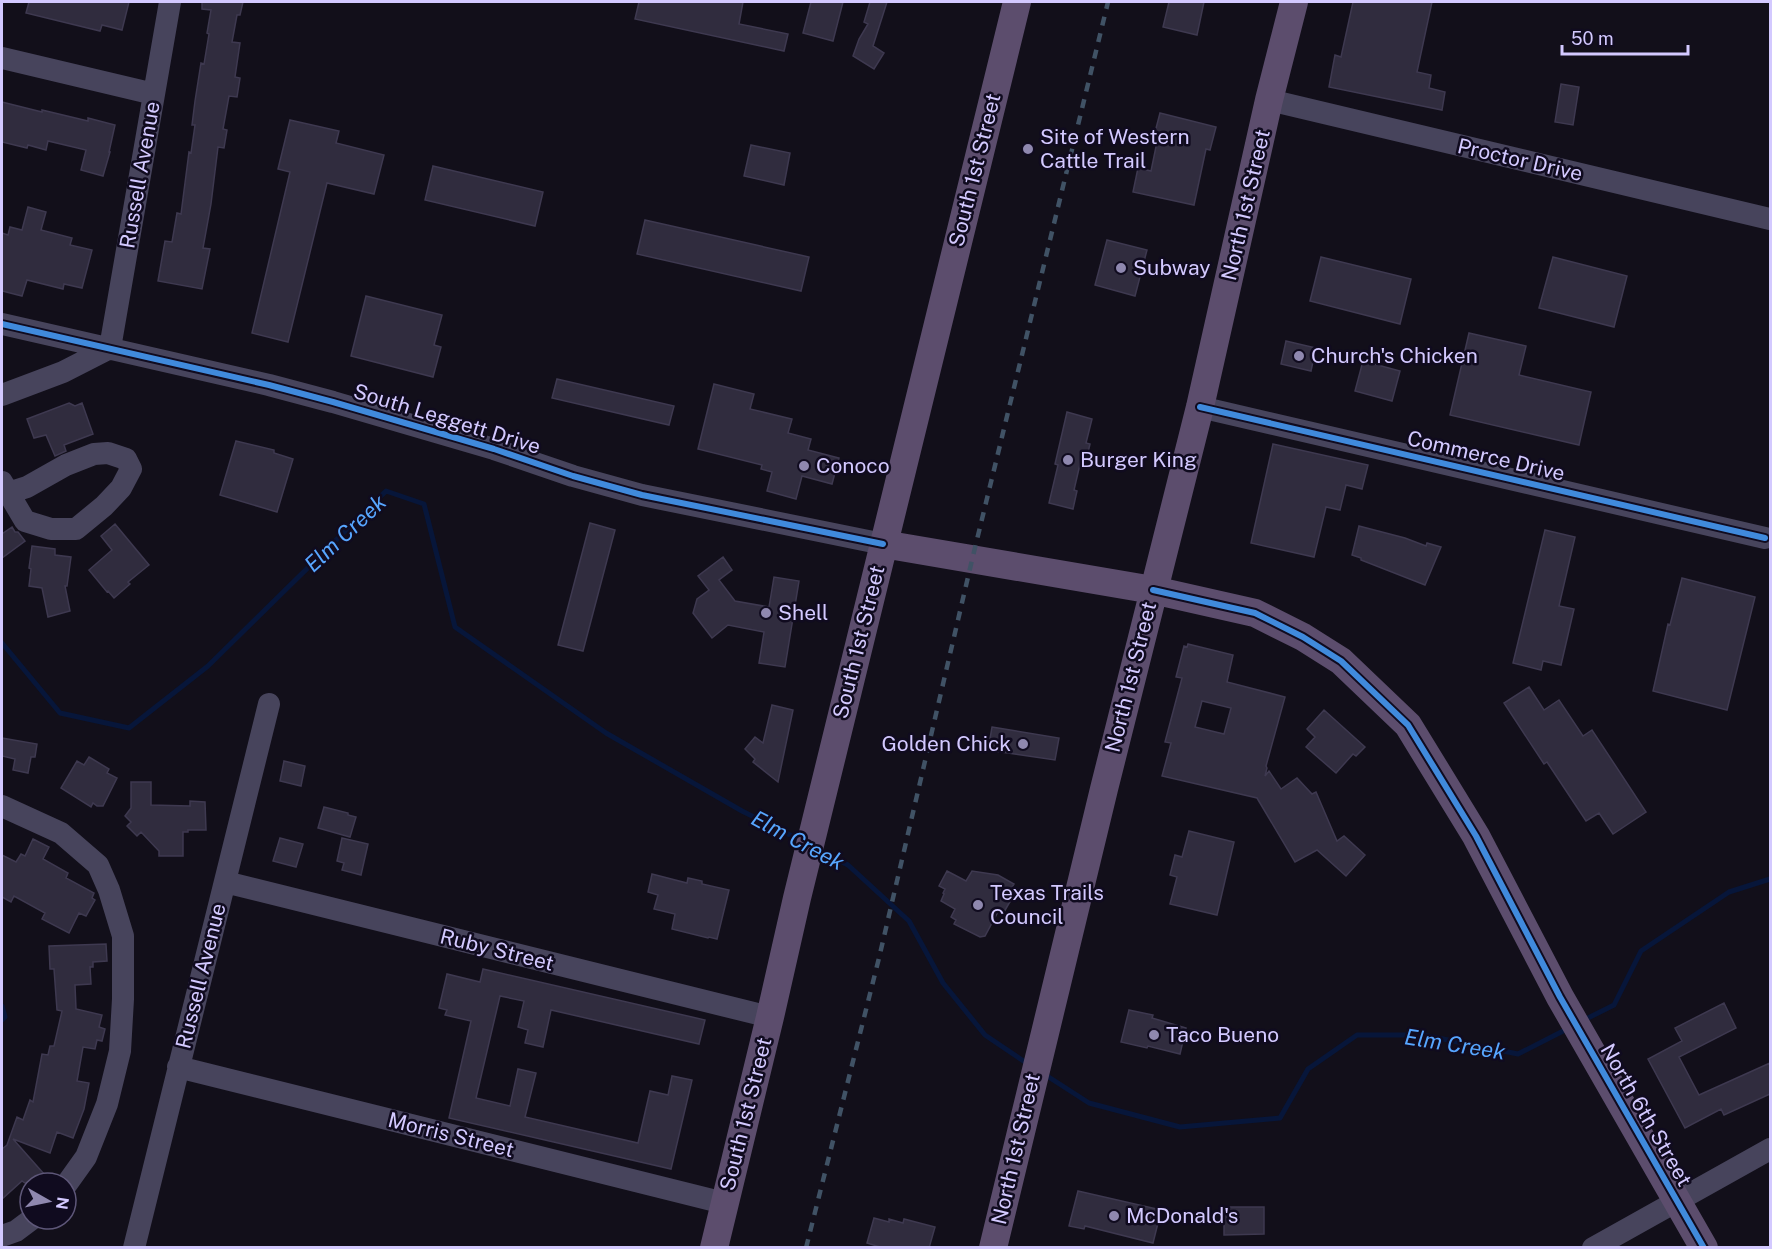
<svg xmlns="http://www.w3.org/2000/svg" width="1772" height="1249" viewBox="0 0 1772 1249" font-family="'Public Sans',sans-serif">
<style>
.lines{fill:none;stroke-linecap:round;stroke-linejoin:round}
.stream{stroke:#07163a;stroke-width:5}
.building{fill:#302c3e;stroke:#3e3950;stroke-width:1.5;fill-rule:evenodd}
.minor{stroke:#47445c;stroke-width:22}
.major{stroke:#5c4d6d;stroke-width:28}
.rail{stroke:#405265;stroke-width:4.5;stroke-dasharray:9 8;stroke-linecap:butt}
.cycleway-casing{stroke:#100b1f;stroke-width:10}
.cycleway{stroke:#408adc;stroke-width:6}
.poi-dot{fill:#8f88af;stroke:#100b1f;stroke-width:2}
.labels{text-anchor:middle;stroke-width:5;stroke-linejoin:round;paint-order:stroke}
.poi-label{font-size:21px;fill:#d3c9ff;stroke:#100b1f;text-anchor:start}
.street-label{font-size:21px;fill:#d3c9ff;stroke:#100b1f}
.water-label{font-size:22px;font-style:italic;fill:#57a6ff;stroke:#100b1f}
</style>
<rect width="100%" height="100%" fill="#120f1a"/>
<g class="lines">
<path class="stream" d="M 2,643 L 60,713 L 129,728 L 208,666 L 386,491 L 424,504 L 455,627 L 606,733 L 742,811 L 802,841
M 819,850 L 848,865 L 909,921 L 943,983 L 985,1035 L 1028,1064
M 2,1006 L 5,1017 L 2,1020
M 1582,1021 L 1614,1005 L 1641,951 L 1729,892 L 1770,879
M 1044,1074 L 1089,1103 L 1180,1127 L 1280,1118 L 1308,1069 L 1357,1035 L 1423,1035 L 1518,1054 L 1569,1028"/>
</g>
<path class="building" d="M 29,2 L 129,2 L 122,30 L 102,25 L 100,31 L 26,13 Z
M 202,2 L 243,2 L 240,15 L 237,15 L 232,42 L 240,43 L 235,77 L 240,78 L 237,97 L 229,96 L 223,129 L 227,130 L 224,148 L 218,147 L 211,204 L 203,248 L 210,249 L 202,289 L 158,281 L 165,241 L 172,242 L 177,213 L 181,214 L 189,152 L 191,153 L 195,125 L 192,125 L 195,101 L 201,63 L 204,64 L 209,34 L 207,33 L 211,10 L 202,9 Z
M 639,2 L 743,2 L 739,24 L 788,34 L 784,51 L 635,19 Z
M 811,2 L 843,2 L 833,41 L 803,33 Z
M 870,2 L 887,2 L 873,46 L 884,53 L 874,69 L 853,56 L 859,39 L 868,24 L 864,22 Z
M 1169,2 L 1204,2 L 1197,35 L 1163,27 Z
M 1353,2 L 1432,2 L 1417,72 L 1431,75 L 1429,88 L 1445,92 L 1442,110 L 1329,87 L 1335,55 L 1341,57 Z
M 1561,84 L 1579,87 L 1573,125 L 1555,122 Z
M 2,102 L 42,112 L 42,110 L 88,121 L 88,118 L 115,125 L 109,152 L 110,152 L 103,176 L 81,170 L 86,150 L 48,141 L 46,150 L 28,145 L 27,148 L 2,142 Z
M 1160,113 L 1216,127 L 1210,150 L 1206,149 L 1194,205 L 1133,192 L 1138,168 L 1151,171 L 1158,137 L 1154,136 Z
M 290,120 L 339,131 L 336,143 L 384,155 L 374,194 L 327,183 L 288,342 L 252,333 L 290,172 L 278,169 Z
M 751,145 L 790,153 L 784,185 L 744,176 Z
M 433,166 L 543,192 L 535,226 L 425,200 Z
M 28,207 L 46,212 L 41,230 L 72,238 L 70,245 L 92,250 L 82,288 L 64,284 L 63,289 L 27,280 L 22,296 L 2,291 L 2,233 L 8,235 L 10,227 L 22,230 Z
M 645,220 L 809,257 L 801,291 L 637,254 Z
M 1107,240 L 1147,250 L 1135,296 L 1095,285 Z
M 1321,257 L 1411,279 L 1400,324 L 1310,301 Z
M 1553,257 L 1627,276 L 1614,327 L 1539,308 Z
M 366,296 L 442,315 L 434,345 L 441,347 L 433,377 L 351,356 Z
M 1469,333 L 1526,346 L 1519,375 L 1591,392 L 1579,445 L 1450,415 Z
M 1286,341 L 1316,348 L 1311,371 L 1281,364 Z
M 1363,361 L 1400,371 L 1392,401 L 1355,391 Z
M 557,379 L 674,406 L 669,425 L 552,398 Z
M 714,384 L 754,394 L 750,409 L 792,419 L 788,433 L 811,439 L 808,450 L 839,458 L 832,484 L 802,476 L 796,499 L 767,491 L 772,472 L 761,469 L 762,465 L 698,449 Z
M 69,403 L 75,406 L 82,403 L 93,434 L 64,445 L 66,451 L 55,456 L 46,435 L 34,438 L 27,419 Z
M 1067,412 L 1092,419 L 1086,443 L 1090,444 L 1086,461 L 1081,460 L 1074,490 L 1077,491 L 1073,509 L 1049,503 L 1058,465 L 1055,464 Z
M 236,441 L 274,450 L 274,453 L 293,459 L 277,512 L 220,495 Z
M 1273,444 L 1368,465 L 1362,489 L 1346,485 L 1340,510 L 1326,507 L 1314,557 L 1251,543 Z
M 590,523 L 615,530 L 583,651 L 558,645 Z
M 115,524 L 149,565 L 128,582 L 130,584 L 114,598 L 108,591 L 107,592 L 89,570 L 112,550 L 101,536 Z
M 1359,526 L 1405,538 L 1426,546 L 1427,543 L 1441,547 L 1425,585 L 1361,560 L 1361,558 L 1352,555 Z
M 12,527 L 15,532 L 18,532 L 25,541 L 2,558 L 2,534 Z
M 1545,530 L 1575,537 L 1559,606 L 1574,609 L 1561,665 L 1543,661 L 1541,670 L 1513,663 Z
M 32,546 L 55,549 L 55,555 L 71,557 L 67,586 L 65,586 L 70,611 L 48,617 L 42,588 L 29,586 L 31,569 L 29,568 Z
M 723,557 L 732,570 L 719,580 L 735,601 L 769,607 L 774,577 L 799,581 L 785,667 L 759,663 L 764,632 L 728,625 L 712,638 L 693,613 L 697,599 L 709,590 L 698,576 Z
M 1682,578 L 1755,597 L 1727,710 L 1653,691 L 1668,624 L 1670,625 Z
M 1188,644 L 1233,655 L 1227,682 L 1285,697 L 1266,766 L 1267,768 L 1265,776 L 1269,771 L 1281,789 L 1297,778 L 1312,794 L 1316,792 L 1337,841 L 1344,836 L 1365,855 L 1346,876 L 1317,850 L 1295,862 L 1257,798 L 1162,776 L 1171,743 L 1165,742 L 1182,678 L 1176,677 L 1184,646 L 1187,647 ZM 1202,701 L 1231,708 L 1224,734 L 1195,727 Z
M 1529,687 L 1544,710 L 1559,700 L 1583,736 L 1592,730 L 1646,812 L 1613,834 L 1599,813 L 1586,821 L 1547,762 L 1544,764 L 1504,703 Z
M 772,705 L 793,710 L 778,782 L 753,762 L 755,759 L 745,749 L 755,737 L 763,743 Z
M 1324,710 L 1365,747 L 1356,756 L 1353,754 L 1336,773 L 1306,747 L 1315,737 L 1307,729 Z
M 992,727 L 1059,738 L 1055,760 L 988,750 Z
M 2,738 L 37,744 L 35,757 L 31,757 L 28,773 L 13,770 L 15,759 L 2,756 Z
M 89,757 L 109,769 L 107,773 L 117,778 L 103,806 L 97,806 L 93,803 L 91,807 L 61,788 L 77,761 L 84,765 Z
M 284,761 L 305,766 L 301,786 L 280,781 Z
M 131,782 L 151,782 L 151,805 L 190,806 L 190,801 L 205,802 L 206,830 L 188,830 L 188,832 L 183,832 L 183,856 L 159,856 L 159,851 L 141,832 L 137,836 L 127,826 L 131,822 L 125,816 L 131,808 Z
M 324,807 L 348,813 L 348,815 L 356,817 L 350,837 L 318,828 Z
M 1189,831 L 1234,842 L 1217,915 L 1170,904 L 1177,877 L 1170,875 L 1175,855 L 1182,857 Z
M 280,838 L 303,844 L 296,867 L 273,861 Z
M 342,838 L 368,844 L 361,875 L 342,870 L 344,863 L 337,861 Z
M 33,839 L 49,847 L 43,859 L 68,873 L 66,878 L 94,893 L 92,898 L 95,900 L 86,916 L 79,913 L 69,933 L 42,919 L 45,913 L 14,896 L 11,902 L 2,897 L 2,855 L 16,862 L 21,854 L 25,856 Z
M 947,871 L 966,881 L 972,871 L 998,875 L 1014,884 L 1006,897 L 1011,900 L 1004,912 L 999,910 L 985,936 L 980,937 L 954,924 L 956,920 L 951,917 L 955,909 L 941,901 L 944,894 L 943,893 L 945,889 L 939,886 Z
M 652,874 L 687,883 L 688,878 L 702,881 L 702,884 L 729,890 L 717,939 L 709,937 L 708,938 L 672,929 L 675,914 L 654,909 L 658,895 L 648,892 Z
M 106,944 L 107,961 L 93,962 L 93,967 L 90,967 L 91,984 L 75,985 L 76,1009 L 102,1015 L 99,1027 L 105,1029 L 102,1041 L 97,1040 L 95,1049 L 83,1047 L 77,1081 L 89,1083 L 84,1109 L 73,1138 L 57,1132 L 50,1153 L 13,1139 L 52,1183 L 25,1183 L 22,1181 L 2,1199 L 2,1149 L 7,1145 L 17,1117 L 23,1120 L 30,1100 L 33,1102 L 42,1054 L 48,1055 L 50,1046 L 54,1046 L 62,1011 L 57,1010 L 54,969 L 50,969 L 49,946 Z
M 483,969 L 705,1020 L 699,1044 L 551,1010 L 543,1047 L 525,1043 L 528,1030 L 518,1027 L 524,1001 L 500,996 L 476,1098 L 510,1106 L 518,1069 L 536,1073 L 525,1117 L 638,1143 L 650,1091 L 668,1095 L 672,1076 L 692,1080 L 671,1169 L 449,1118 L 471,1021 L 445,1015 L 447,1010 L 439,1008 L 447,974 L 480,982 Z
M 1724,1003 L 1736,1028 L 1679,1057 L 1699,1095 L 1770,1063 L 1770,1094 L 1724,1115 L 1721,1109 L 1685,1128 L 1648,1059 L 1682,1041 L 1675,1028 Z
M 1129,1010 L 1153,1015 L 1152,1018 L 1186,1028 L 1180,1054 L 1148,1046 L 1147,1048 L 1121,1042 Z
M 1078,1191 L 1157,1209 L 1154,1222 L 1158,1223 L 1153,1243 L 1085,1226 L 1084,1229 L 1069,1226 Z
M 1224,1207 L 1264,1207 L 1264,1234 L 1224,1235 Z
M 874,1218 L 889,1222 L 889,1219 L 903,1223 L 904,1219 L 935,1227 L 929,1248 L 883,1248 L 867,1243 Z"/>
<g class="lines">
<path class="minor" d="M 2,58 L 154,94
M 1269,100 L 1770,219
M 2,324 L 269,385 L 333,402 L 494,449 L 573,476 L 642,495 L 883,544
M 110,348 L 170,2
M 2,395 L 63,372 L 110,348
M 1200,407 L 1765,538
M 2,482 L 25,521 L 51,529 L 76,529 L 104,506 L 121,488 L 131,469 L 126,459 L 108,453 L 94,454 L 66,465 L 27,487 L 8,493
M 2,806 L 61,833 L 98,865 L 109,890 L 123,936 L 123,999 L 120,1051 L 107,1104 L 86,1157 L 66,1185
M 225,882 L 770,1017
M 178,1067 L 724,1203
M 2,1236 L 16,1231 L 32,1219
M 134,1248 L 269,704
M 1593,1248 L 1770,1149"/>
<path class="major" d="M 883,544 L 1153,590 L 1255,613 L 1303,637 L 1341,661 L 1408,725 L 1476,836 L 1560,997 L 1704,1248
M 714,1248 L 770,1017 L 797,898 L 1017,2
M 993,1248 L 1104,789 L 1200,407 L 1269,100 L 1294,2"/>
<path class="rail" d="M 806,1248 L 879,958 L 972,560 L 1108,2"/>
<defs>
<path id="cycleway" d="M 2,324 L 269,385 L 333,402 L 494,449 L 573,476 L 642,495 L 883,544
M 1200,407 L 1765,538
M 1153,590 L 1255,613 L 1303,637 L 1341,661 L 1408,725 L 1476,836 L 1560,997 L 1704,1248"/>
</defs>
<use href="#cycleway" class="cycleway-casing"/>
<use href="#cycleway" class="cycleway"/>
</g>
<g class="poi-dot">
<circle cx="1028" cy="149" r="6"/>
<circle cx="1121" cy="268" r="6"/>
<circle cx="1299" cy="356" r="6"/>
<circle cx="1068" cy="460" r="6"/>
<circle cx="804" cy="466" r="6"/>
<circle cx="766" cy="613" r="6"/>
<circle cx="1023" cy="744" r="6"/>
<circle cx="978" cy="905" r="6"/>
<circle cx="1154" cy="1035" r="6"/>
<circle cx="1114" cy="1216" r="6"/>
</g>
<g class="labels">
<g class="poi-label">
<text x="1040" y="144">Site of Western<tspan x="1040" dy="24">Cattle Trail</tspan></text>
<text x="1133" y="275">Subway</text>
<text x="1311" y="363">Church's Chicken</text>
<text x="1080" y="467">Burger King</text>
<text x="816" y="473">Conoco</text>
<text x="778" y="620">Shell</text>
<text x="1011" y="751" text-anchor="end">Golden Chick</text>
<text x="990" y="900">Texas Trails<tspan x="990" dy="24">Council</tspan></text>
<text x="1166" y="1042">Taco Bueno</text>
<text x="1126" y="1223">McDonald's</text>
</g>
<g class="street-label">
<text transform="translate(1520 160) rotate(13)" y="7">Proctor Drive</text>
<text transform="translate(975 170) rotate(-76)" y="7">South 1st Street</text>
<text transform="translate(140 175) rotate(-80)" y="7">Russell Avenue</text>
<text transform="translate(1246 205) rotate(-77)" y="7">North 1st Street</text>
<text transform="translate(447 419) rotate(17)" y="7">South Leggett Drive</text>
<text transform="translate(1486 456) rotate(13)" y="7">Commerce Drive</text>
<text transform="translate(859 642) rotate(-76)" y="7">South 1st Street</text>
<text transform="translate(1131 677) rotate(-76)" y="7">North 1st Street</text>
<text transform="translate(497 950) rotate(14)" y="7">Ruby Street</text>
<text transform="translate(201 976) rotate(-76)" y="7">Russell Avenue</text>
<text transform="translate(746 1114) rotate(-76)" y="7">South 1st Street</text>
<text transform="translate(1646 1115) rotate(60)" y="7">North 6th Street</text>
<text transform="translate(451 1135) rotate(14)" y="7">Morris Street</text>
<text transform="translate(1016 1149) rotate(-77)" y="7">North 1st Street</text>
</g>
<g class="water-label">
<text transform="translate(345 533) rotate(-43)" y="8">Elm Creek</text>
<text transform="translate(798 840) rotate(28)" y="8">Elm Creek</text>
<text transform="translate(1455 1044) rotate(9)" y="8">Elm Creek</text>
</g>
</g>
<rect width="1772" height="1249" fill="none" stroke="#d3c9ff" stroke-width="6"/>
<g transform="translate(48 1201) rotate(99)"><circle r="28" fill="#100b1f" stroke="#5e5779" stroke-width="1.5"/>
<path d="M0-4.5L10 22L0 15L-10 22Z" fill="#8f88af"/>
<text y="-9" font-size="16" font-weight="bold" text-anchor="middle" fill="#d3c9ff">N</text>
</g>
<path d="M1562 45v9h126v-9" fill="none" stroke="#d3c9ff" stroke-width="3"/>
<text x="1571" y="45" font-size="18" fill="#d3c9ff" stroke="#100b1f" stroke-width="4.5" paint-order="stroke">50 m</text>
</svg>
